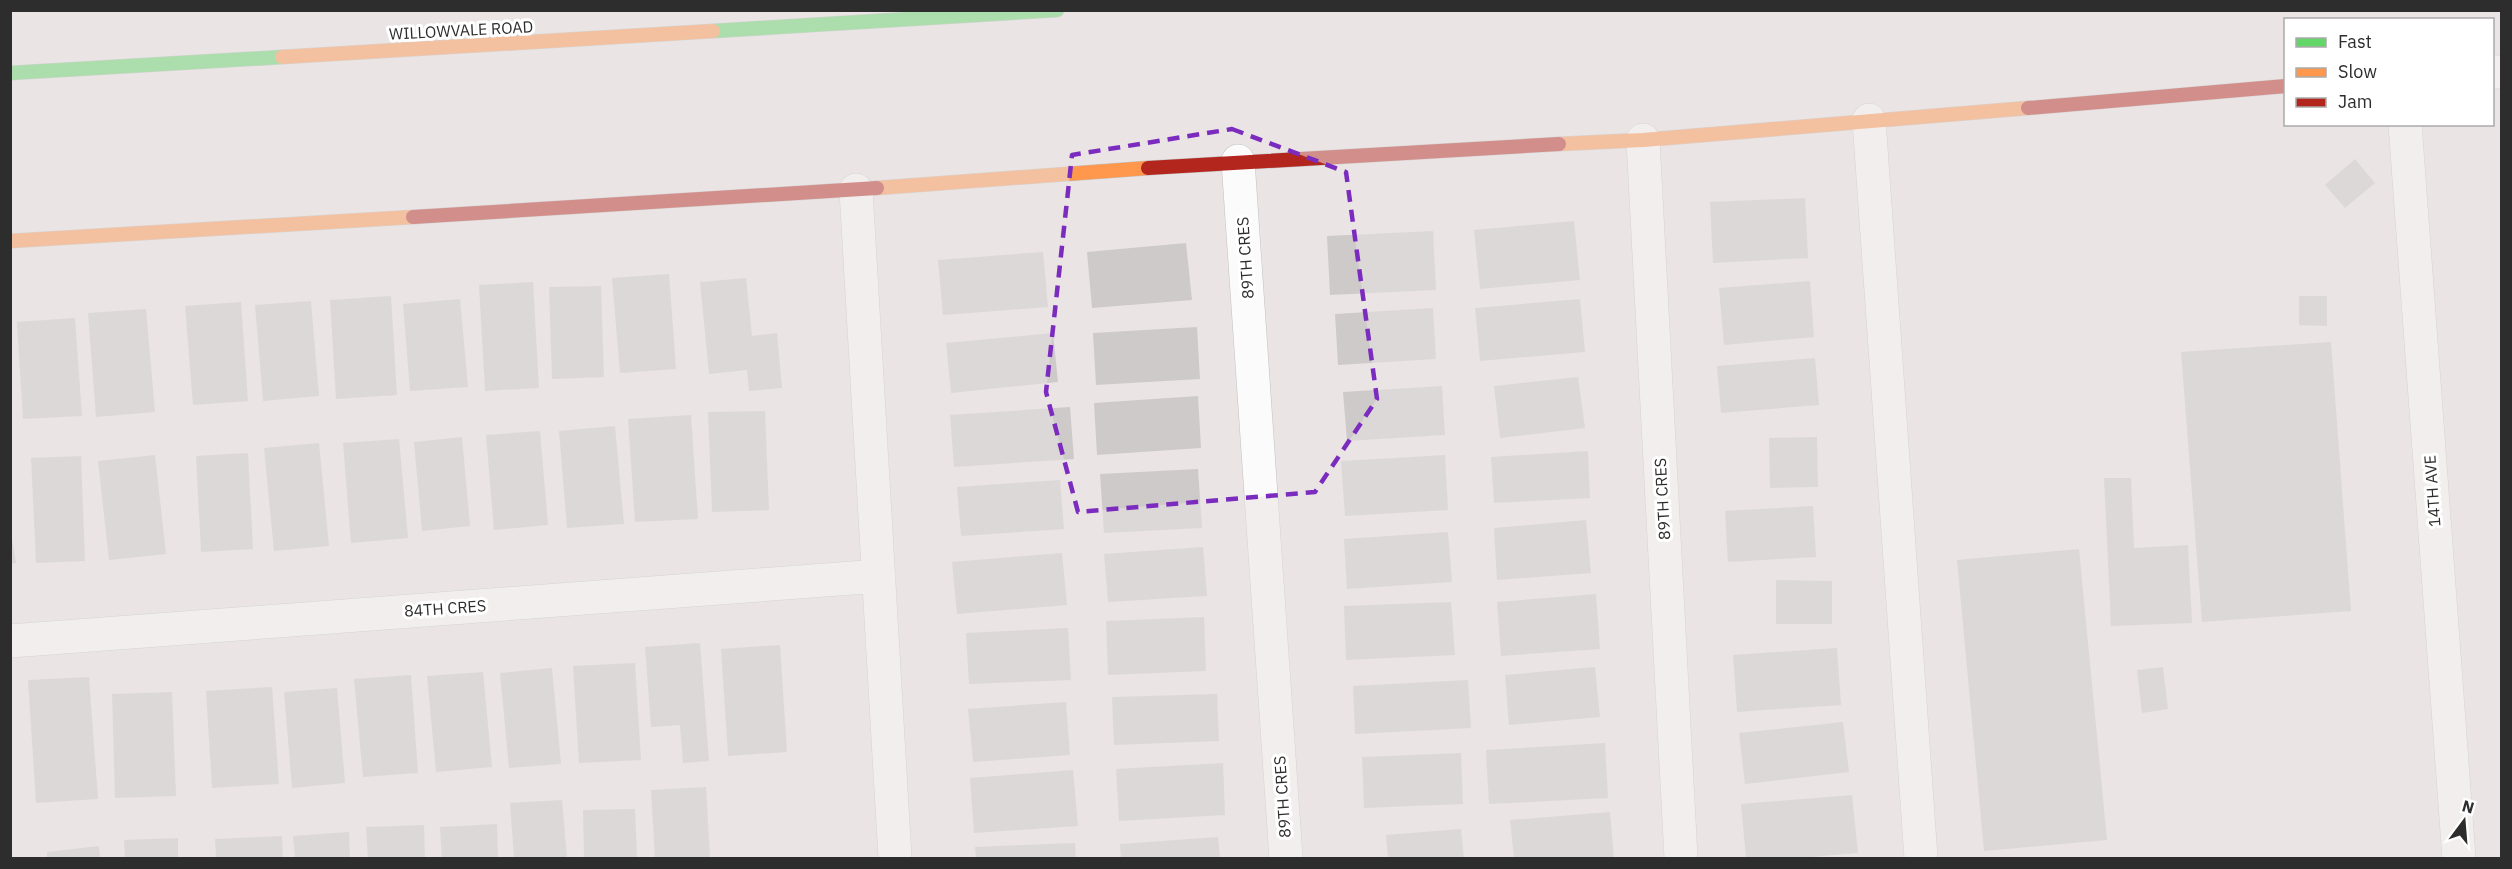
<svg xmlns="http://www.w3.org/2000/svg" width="2512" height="869" viewBox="0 0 2512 869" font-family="'IBM Plex Sans',sans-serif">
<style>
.building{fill:#cfcaca}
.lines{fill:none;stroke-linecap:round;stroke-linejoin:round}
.street-casing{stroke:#c1c1c1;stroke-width:34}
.fast-casing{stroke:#c1c1c1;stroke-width:15}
.slow-casing{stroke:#c1c1c1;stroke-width:15}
.jam-casing{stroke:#c1c1c1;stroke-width:15}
.street{stroke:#fcfbfb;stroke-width:33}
.fast{stroke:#63d668;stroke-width:14}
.slow{stroke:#ff974d;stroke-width:14}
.jam{stroke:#b3261e;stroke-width:14}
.marked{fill:none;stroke:#7b2cbf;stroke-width:4.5;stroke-dasharray:12 8;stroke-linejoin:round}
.labels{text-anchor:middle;stroke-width:6;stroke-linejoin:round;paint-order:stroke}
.street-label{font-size:16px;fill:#2d2d2d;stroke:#fff}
</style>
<rect width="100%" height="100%" fill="#eae4e4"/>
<path class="building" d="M 2355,159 L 2375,183 L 2345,208 L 2325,185 Z
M 1805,198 L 1808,258 L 1713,263 L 1710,202 Z
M 1574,221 L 1580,280 L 1480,289 L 1474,230 Z
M 1433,231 L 1436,290 L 1330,295 L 1327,236 Z
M 1186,243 L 1192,300 L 1092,308 L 1087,252 Z
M 1043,252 L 1048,307 L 943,315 L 938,260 Z
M 669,274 L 676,369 L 620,373 L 612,278 Z
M 746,278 L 752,336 L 777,333 L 782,388 L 749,391 L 747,370 L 709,374 L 700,282 Z
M 1810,281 L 1814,337 L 1724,345 L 1719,288 Z
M 533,282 L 539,388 L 485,391 L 479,285 Z
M 601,286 L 604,377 L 552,379 L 549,287 Z
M 391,296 L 397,395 L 336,399 L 330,300 Z
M 2299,296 L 2327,296 L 2327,326 L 2299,325 Z
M 460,299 L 468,387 L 410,391 L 403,304 Z
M 1580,299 L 1585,352 L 1480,361 L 1475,308 Z
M 311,301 L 319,396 L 263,401 L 255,305 Z
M 241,302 L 248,401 L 193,405 L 185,306 Z
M 1433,308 L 1436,359 L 1338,365 L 1335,314 Z
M 146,309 L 155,412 L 96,417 L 88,313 Z
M 75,318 L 82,416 L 23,419 L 17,322 Z
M 1197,327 L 1200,379 L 1096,385 L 1093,333 Z
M 1053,333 L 1058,382 L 951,393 L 946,343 Z
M 2331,342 L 2351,611 L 2202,622 L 2181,352 Z
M 1815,358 L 1819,405 L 1721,413 L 1717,366 Z
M 1578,377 L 1585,428 L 1500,438 L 1494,386 Z
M 1442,386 L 1445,435 L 1347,441 L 1343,392 Z
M 1198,396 L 1201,448 L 1097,455 L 1094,403 Z
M 1070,407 L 1074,459 L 954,467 L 950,415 Z
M 765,411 L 769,510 L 712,512 L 708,412 Z
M 691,415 L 698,519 L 635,522 L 628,419 Z
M 615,426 L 624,524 L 567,528 L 559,431 Z
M 540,431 L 548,525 L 494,530 L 486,435 Z
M 462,437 L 470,526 L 422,531 L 414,442 Z
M 1817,437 L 1818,487 L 1770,488 L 1769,438 Z
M 399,439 L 408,538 L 351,543 L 343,443 Z
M 319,443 L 329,546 L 274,551 L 264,448 Z
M 1588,451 L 1590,498 L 1494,503 L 1491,457 Z
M 248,453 L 253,549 L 201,552 L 196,456 Z
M 155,455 L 166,554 L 109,560 L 98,461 Z
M 1445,455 L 1448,510 L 1345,516 L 1341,461 Z
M 81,456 L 85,561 L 36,563 L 31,458 Z
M 1198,469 L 1202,528 L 1104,533 L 1100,474 Z
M 2104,478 L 2131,478 L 2134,548 L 2188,545 L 2192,623 L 2111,626 Z
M 1060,480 L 1064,529 L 961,536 L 957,487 Z
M 1813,506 L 1816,557 L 1728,562 L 1725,511 Z
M 1586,520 L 1591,573 L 1497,580 L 1494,528 Z
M 10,526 L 16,563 L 10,564 Z
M 1448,532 L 1452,582 L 1347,589 L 1344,539 Z
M 1203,547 L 1207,596 L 1108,602 L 1104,554 Z
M 2079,549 L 2107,840 L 1984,851 L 1957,560 Z
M 1062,553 L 1067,605 L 957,614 L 952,562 Z
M 1776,580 L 1832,581 L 1832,624 L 1776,624 Z
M 1596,594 L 1600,649 L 1501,656 L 1497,602 Z
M 1451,602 L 1455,655 L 1346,660 L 1344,606 Z
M 1204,617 L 1206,671 L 1108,675 L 1106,621 Z
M 1068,628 L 1071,680 L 969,684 L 966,633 Z
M 700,643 L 709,761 L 683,763 L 680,725 L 651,727 L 645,647 Z
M 780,645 L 787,752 L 728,756 L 721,649 Z
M 1837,648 L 1841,705 L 1737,712 L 1733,655 Z
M 635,663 L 641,760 L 579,763 L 573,666 Z
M 1595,667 L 1600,717 L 1509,725 L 1505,675 Z
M 2163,667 L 2168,709 L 2142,713 L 2137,670 Z
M 552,668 L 561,764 L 509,768 L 500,673 Z
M 483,672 L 492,767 L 436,772 L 427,676 Z
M 411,675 L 418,773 L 363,777 L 354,679 Z
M 89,677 L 98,799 L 36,803 L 28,680 Z
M 1468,680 L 1471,728 L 1355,734 L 1353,686 Z
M 272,687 L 279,784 L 212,788 L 206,691 Z
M 337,688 L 345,783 L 292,788 L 284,692 Z
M 172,692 L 176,796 L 115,798 L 112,694 Z
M 1217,694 L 1219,741 L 1114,745 L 1112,697 Z
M 1066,702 L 1070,755 L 973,762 L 968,709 Z
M 1843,722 L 1849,772 L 1745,784 L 1739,733 Z
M 1605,743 L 1608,798 L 1489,804 L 1486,750 Z
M 1461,753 L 1463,804 L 1364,808 L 1362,757 Z
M 1223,763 L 1225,815 L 1119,821 L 1116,769 Z
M 1073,770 L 1078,826 L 974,833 L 970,778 Z
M 706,787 L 710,858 L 655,858 L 651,790 Z
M 1852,795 L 1858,853 L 1799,858 L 1746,858 L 1741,804 Z
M 562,800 L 567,858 L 514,858 L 510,803 Z
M 635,809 L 637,858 L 584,858 L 583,810 Z
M 1610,812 L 1614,858 L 1514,858 L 1510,820 Z
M 497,824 L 498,858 L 442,858 L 440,827 Z
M 424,825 L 425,858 L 368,858 L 366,827 Z
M 1461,829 L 1464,858 L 1388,857 L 1386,835 Z
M 349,832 L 350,858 L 295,858 L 293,836 Z
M 282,836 L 283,858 L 216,858 L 215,839 Z
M 1218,837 L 1220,858 L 1121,858 L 1120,844 Z
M 178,838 L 178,858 L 125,858 L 124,840 Z
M 1075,843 L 1076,858 L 976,858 L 975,847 Z
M 99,846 L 100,858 L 47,858 L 47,852 Z"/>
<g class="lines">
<defs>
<path id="street" d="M 2492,72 L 2502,72
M 1869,120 L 1921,858
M 2405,124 L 2459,858
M 1643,140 L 1681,858
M 1238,161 L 1286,858
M 856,190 L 895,858
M 10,641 L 879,576"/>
<path id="fast" d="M 713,31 L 1057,10
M 10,73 L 282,57"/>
<path id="slow" d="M 282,57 L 713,31
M 1559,144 L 1643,140 L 2028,108
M 877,188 L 1148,168
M 10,241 L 413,217"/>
<path id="jam" d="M 2028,108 L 2286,86
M 1148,168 L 1559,144
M 413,217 L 877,188"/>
</defs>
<use href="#street" class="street-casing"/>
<use href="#fast" class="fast-casing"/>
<use href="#slow" class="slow-casing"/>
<use href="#jam" class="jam-casing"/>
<use href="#street" class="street"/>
<use href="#fast" class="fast"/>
<use href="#slow" class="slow"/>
<use href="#jam" class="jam"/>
</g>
<path d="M0 0H2512V869H0ZM 1232,129 L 1346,172 L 1377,399 L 1315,492 L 1078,512 L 1046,392 L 1072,155 Z" fill="#eae4e4" fill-opacity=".55" fill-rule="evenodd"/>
<path class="marked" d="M 1232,129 L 1346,172 L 1377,399 L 1315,492 L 1078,512 L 1046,392 L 1072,155 Z"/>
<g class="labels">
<g class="street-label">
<text transform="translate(461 30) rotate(-3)" y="6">WILLOWVALE ROAD</text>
<text transform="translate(1245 258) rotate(-94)" y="6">89TH CRES</text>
<text transform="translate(2432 491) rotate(-94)" y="6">14TH AVE</text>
<text transform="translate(1662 499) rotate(-93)" y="6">89TH CRES</text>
<text transform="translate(445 608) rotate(-4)" y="6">84TH CRES</text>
<text transform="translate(1282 797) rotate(-94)" y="6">89TH CRES</text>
</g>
</g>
<rect width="2512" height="869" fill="none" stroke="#2d2d2d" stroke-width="24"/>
<rect x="2284" y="18" width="210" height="108" fill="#ffffff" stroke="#ababab" stroke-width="1.5"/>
<rect x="2296" y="38" width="30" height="9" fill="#63d668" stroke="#ababab" stroke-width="1.5"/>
<text x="2338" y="48" font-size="18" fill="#2d2d2d">Fast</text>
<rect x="2296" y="68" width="30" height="9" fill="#ff974d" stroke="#ababab" stroke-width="1.5"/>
<text x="2338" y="78" font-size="18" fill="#2d2d2d">Slow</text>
<rect x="2296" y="98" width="30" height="9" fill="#b3261e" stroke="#ababab" stroke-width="1.5"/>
<text x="2338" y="108" font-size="18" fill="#2d2d2d">Jam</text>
<g transform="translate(2464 821) rotate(16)" stroke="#ffffff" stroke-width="4.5" paint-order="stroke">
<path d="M0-4.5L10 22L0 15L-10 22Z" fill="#2d2d2d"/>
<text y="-9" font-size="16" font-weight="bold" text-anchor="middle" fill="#2d2d2d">N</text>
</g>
</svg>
